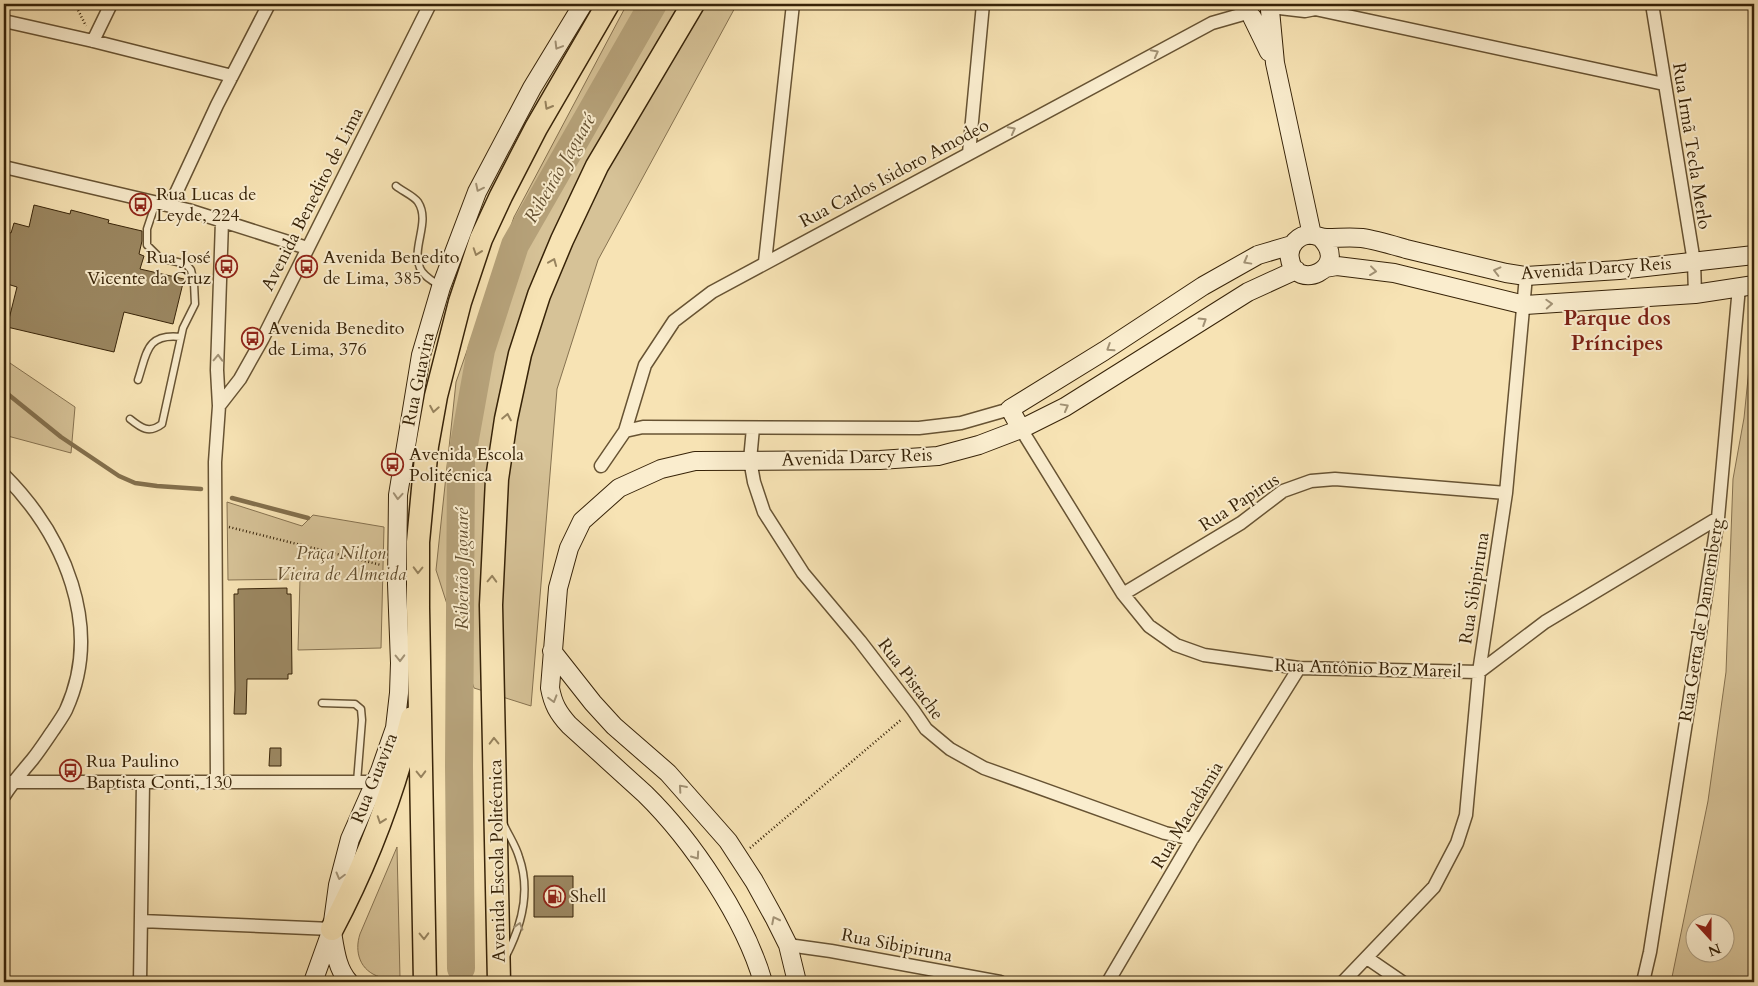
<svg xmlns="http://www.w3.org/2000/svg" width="1758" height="986" viewBox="0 0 1758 986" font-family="Cardo,serif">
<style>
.green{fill:#d6c297;stroke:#867250;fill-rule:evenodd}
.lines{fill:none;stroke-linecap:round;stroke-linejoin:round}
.stream{stroke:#836f4c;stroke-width:4.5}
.river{stroke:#b6a27a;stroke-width:28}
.building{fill:#9b8761;stroke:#372308}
.lane-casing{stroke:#675333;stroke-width:9}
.street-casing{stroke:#675333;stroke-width:15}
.secondary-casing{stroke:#372308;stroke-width:20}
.highway-casing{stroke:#372308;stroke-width:25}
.path{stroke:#372308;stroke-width:2.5;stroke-dasharray:1 2.5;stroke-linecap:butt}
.lane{stroke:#faedce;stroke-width:6}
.street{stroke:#faedce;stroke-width:12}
.secondary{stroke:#faedce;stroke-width:18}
.highway{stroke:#f7e3b4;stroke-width:22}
.oneway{stroke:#a29275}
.oneway2{stroke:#97835e}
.labels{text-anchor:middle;stroke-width:4;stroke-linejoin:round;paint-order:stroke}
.street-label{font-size:18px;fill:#372308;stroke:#faedce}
.poi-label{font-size:18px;fill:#372308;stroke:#faedce;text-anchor:start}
.park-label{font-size:18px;font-style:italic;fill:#5f4b2c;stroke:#faedce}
.water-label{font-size:19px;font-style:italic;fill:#634f30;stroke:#faedce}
.district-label{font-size:22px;font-weight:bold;fill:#7a1f14;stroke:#faedce}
</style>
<rect width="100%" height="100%" fill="#f7e3b4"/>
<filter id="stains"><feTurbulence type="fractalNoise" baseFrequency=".004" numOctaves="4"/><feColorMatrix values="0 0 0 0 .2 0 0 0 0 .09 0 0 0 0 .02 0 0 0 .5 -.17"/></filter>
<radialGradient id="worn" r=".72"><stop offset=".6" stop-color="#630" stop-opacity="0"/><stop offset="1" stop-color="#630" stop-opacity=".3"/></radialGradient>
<path class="green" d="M 627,4 L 737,4 L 598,260 L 557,389 L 531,706 L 474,688 L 436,570 L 456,382 L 514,217 Z
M 1754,319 L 1754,982 L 1671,982 L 1708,801 L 1726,672 L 1733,479 L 1744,418 ZM 1696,924 L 1726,924 L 1726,954 L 1696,954 Z
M 4,359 L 75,407 L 71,453 L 4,435 Z
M 227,502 L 302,526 L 313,515 L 384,527 L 381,648 L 298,650 L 300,579 L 228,580 Z
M 397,847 L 400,978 C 393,978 386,979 380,977 C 360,971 354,952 360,934 Z"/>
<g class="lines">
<path class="stream" d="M 4,391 L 61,437 L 119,476 L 135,483 L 157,486 L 201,489
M 232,498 L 308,518"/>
<path class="river" d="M 461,968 L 459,766 L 461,461 L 481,350 L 515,245 L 653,4"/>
</g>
<path class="building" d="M 34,205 L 70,214 L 71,210 L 109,220 L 108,223 L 142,231 L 142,241 L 139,254 L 144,256 L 140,269 L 184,279 L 173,324 L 124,312 L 114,352 L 7,327 L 17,287 L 4,283 L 4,231 L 11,233 L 14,223 L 29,227 Z
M 287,588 L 287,594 L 291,594 L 292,674 L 288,674 L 288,679 L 247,679 L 246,714 L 234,714 L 235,690 L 234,594 L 238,594 L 238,589 Z
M 270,748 L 281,748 L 281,766 L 269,766 Z
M 534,876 L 573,876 L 573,917 L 534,917 Z"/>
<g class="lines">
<defs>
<path id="lane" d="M 396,186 C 402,191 414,196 418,202 C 431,222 411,247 420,268 C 423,276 433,281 440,286
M 138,380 C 147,353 146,333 181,337
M 130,419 C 141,428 149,434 162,424 L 183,328 L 195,304 L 194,283 L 191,270 L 186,264 L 160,258 L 147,245 L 147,229 L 156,202
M 322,703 L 355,704 L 361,709 L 362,720 L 357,782
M 504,825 C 509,836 516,846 519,857 C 531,891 522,925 506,956"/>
<path id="street" d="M 1305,4 L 1315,9 L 1664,84
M 1652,4 L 1694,262 L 1695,294
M 1271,7 L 1305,11 L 1315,9
M 4,21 L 93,41 L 232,76
M 93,41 L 111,4
M 969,153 L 983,4
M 4,167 L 188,210 L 307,248
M 170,206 L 217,105 L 269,4
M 765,262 L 793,4
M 219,406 L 240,379 L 263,338 L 430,4
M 753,428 L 750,460 L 754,482 L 764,512 L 803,573 L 860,641 L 913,710 L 926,729 L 950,749 L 984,768 L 1165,833 L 1192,839
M 1021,429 L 1123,594 L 1149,626 L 1176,645 L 1204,655 L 1299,668 L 1479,672 L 1545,622 L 1718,518
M 625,431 L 645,365 L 674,321 L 712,292 L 1212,23 L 1247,13
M 601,466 L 625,431 L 643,427 L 919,428 L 961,423 L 1010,409
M 4,475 C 64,535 104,627 66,710 C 63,716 58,723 54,729 C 47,739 40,750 32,760 C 22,772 12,783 4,796
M 1123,594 L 1241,523 L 1283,491 L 1311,481 L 1335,479 L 1506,493
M 4,782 L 375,782
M 217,782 L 215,462 L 219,406 L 217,370 L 222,221
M 141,921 L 332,929
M 788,945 L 831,951 L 1000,982
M 1367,958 L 1402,982
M 140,982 L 143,782
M 1108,982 L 1192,839 L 1299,668
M 1343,982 L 1434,887 L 1457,843 L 1466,815 L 1479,672 L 1506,493 L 1526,276
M 1643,982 L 1650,952 L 1718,518 L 1739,287"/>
<path id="secondary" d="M 1270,10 L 1275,63 L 1312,235
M 1252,17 L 1269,52
M 1321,238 C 1351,269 1295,292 1290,259 C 1287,246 1299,233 1313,235 C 1318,236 1322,238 1327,238 C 1339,238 1350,237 1362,238 C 1376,240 1392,245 1406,249 C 1440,257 1473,265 1506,273 L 1526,276 L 1619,270 L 1754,255
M 1325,268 L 1337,266 L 1394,273 L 1525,305 L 1695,294 L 1754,285
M 1021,429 L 1010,409 L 1104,351 L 1203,286 L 1258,255 L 1292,245
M 552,651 L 593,703 L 614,726 L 668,773 L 728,841 L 754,881 L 775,919 L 788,945 L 797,982
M 332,932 C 335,950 337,969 349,982
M 313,982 L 332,929 L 338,885 L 350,839 L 380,771 L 395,728 L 399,693 L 400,663 L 397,584 L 398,495 L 421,355 L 441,287 L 477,192 L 532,88 L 583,4
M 763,982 C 745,919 692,840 645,794 C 620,771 594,748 569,725 C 558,713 553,704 550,688 L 558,588 L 569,548 L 582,521 L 619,488 L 661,469 L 695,461 L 880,460 L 938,456 L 979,445 L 1021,429 L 1065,407 L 1248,292 L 1296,270"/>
<path id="highway" d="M 332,929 C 367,863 394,791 412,718
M 425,982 L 418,608 L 418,542 L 427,446 L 436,396 L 460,302 L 481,239 L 501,196 L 536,128 L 608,4
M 499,982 L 491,605 L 497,479 L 506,419 L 520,354 L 539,295 L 562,240 L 597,166 L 693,4"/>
</defs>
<use href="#lane" class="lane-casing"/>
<use href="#street" class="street-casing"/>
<use href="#secondary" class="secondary-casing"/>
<use href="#highway" class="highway-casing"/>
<path class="path" d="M 75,4 L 86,26
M 229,527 L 381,565
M 750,848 L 902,719"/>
<use href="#lane" class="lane"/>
<use href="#street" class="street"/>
<use href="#secondary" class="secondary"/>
<use href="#highway" class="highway"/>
</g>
<defs><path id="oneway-chevron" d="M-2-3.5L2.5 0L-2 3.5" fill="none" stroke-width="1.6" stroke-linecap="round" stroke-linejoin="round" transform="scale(1.25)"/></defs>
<g class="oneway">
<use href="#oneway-chevron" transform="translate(558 46) rotate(121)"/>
<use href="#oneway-chevron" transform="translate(1155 53) rotate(-28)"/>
<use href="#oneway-chevron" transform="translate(1012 130) rotate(-28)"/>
<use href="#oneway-chevron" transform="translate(479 188) rotate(116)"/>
<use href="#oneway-chevron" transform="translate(1247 261) rotate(151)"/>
<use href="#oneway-chevron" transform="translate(1373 271) rotate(7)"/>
<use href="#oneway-chevron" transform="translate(1497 271) rotate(-166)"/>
<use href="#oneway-chevron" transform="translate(1549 304) rotate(-3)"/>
<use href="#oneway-chevron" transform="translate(1203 321) rotate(-32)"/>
<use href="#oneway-chevron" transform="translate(1110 348) rotate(147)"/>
<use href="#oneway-chevron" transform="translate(218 358) rotate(-88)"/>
<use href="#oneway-chevron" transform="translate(1065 407) rotate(-29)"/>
<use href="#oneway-chevron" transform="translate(398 496) rotate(94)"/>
<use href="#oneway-chevron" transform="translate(400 658) rotate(89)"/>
<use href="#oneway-chevron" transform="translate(553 699) rotate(74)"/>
<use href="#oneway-chevron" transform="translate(682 788) rotate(-131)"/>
<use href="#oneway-chevron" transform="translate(696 856) rotate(55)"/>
<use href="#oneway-chevron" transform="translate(340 876) rotate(105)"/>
<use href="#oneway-chevron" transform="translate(775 920) rotate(-117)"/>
<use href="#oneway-chevron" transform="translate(519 926) rotate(-73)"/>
</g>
<g class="oneway2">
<use href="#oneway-chevron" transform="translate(548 106) rotate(120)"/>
<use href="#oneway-chevron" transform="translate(477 252) rotate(109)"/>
<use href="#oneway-chevron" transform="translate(553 262) rotate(-68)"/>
<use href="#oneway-chevron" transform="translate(434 409) rotate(100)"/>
<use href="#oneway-chevron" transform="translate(507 417) rotate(-79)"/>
<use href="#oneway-chevron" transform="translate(418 570) rotate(91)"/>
<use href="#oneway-chevron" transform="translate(492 579) rotate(-88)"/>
<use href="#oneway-chevron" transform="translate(494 741) rotate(-91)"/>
<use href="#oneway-chevron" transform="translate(421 774) rotate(89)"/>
<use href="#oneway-chevron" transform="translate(381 820) rotate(109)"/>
<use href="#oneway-chevron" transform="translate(424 936) rotate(89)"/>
</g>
<defs>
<symbol id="bus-ring" viewBox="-11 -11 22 22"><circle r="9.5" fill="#faedce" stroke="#8f2418" stroke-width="1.5"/><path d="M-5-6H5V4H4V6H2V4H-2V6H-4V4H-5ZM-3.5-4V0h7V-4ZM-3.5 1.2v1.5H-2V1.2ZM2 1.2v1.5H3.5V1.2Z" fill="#8f2418"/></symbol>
<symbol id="fuel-ring" viewBox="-11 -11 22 22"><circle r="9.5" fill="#faedce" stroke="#8f2418" stroke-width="1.5"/><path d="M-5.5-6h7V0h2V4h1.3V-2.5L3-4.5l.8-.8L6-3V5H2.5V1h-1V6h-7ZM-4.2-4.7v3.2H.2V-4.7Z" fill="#8f2418"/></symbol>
</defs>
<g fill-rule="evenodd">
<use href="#bus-ring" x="128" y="192" width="25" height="25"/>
<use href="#bus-ring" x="214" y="254" width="25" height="25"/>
<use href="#bus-ring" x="294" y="254" width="25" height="25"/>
<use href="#bus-ring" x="240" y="326" width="25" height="25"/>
<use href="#bus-ring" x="380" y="452" width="25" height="25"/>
<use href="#bus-ring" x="58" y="758" width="25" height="25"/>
<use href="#fuel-ring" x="542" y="884" width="25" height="25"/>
</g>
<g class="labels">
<g class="street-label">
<text transform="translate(1692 146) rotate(81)" y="6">Rua Irmã Tecla Merlo</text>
<text transform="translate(894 173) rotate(-28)" y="6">Rua Carlos Isidoro Amodeo</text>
<text transform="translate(312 199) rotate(-63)" y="6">Avenida Benedito de Lima</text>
<text transform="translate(1596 268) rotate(-4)" y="6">Avenida Darcy Reis</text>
<text transform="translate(418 379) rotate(-78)" y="6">Rua Guavira</text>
<text transform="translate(857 457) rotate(-2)" y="6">Avenida Darcy Reis</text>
<text transform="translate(1239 502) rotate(-33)" y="6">Rua Papirus</text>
<text transform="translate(1474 588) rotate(-81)" y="6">Rua Sibipiruna</text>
<text transform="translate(1701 620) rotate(-81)" y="6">Rua Gerta de Dannemberg</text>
<text transform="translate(1368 668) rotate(2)" y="6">Rua Antônio Boz Mareil</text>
<text transform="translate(911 679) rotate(53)" y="6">Rua Pistache</text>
<text transform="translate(374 778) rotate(-68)" y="6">Rua Guavira</text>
<text transform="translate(1187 815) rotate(-59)" y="6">Rua Macadâmia</text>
<text transform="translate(497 861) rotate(-91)" y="6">Avenida Escola Politécnica</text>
<text transform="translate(897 945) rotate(11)" y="6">Rua Sibipiruna</text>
</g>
<g class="poi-label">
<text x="156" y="200">Rua Lucas de<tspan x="156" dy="21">Leyde, 224</tspan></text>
<text x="211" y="263" text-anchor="end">Rua José<tspan x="211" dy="21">Vicente da Cruz</tspan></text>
<text x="323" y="263">Avenida Benedito<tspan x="323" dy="21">de Lima, 385</tspan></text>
<text x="268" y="334">Avenida Benedito<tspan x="268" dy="21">de Lima, 376</tspan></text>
<text x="409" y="460">Avenida Escola<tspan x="409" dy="21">Politécnica</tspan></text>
<text x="86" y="767">Rua Paulino<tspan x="86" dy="21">Baptista Conti, 130</tspan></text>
<text x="570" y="902">Shell</text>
</g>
<g class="park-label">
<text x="341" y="559">Praça Nilton<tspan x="341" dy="21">Vieira de Almeida</tspan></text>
</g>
<g class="water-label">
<text transform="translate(559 168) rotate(-60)" y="7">Ribeirão Jaguaré</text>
<text transform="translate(461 569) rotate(-90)" y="7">Ribeirão Jaguaré</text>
</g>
<g class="district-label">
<text x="1617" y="325">Parque dos<tspan x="1617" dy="25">Príncipes</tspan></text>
</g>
</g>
<rect width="1758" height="986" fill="none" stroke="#f7e3b4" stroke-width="20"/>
<rect x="5" y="5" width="1748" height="976" fill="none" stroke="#372308" stroke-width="2.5"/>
<rect x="10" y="10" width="1738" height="966" fill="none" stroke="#372308"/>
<g transform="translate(1710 938) rotate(159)"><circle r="24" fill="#faedce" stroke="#ac9c7f"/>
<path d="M0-4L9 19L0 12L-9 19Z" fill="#8f2418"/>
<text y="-8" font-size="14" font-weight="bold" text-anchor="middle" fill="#372308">N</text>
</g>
<rect width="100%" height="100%" filter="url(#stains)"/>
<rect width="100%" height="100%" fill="url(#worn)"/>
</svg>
